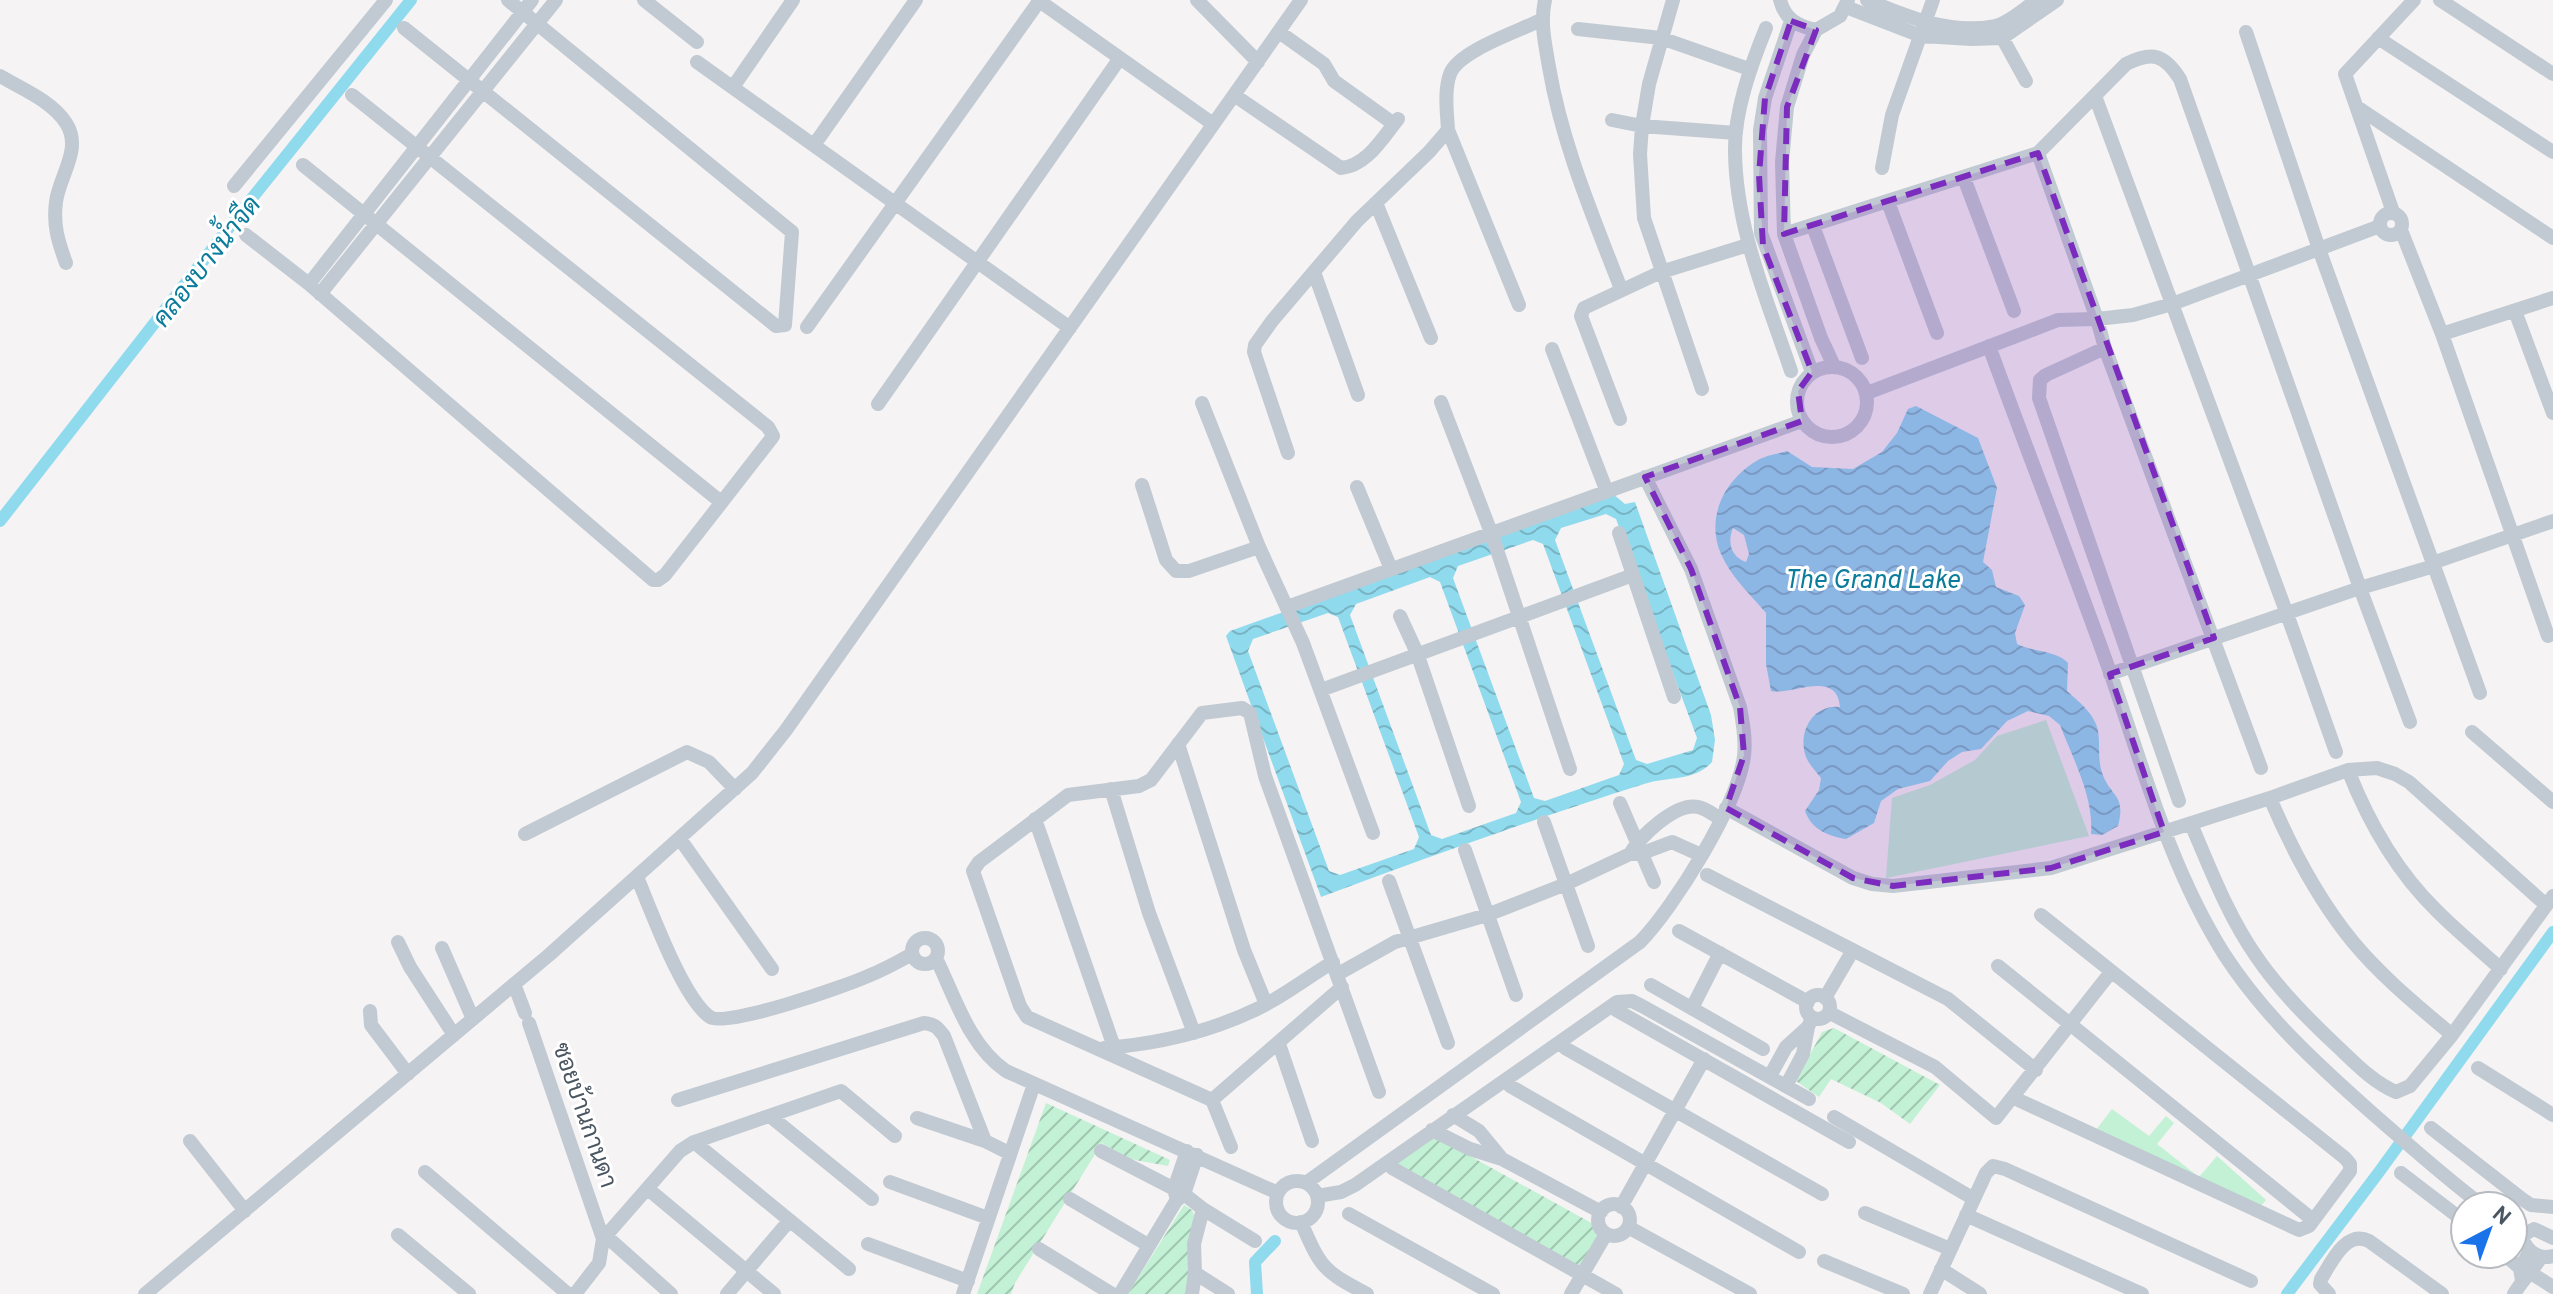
<svg xmlns="http://www.w3.org/2000/svg" width="2553" height="1294" viewBox="0 0 2553 1294" font-family="Overpass,Sarabun,sans-serif">
<style>
.grass{fill:#c3f1d5}
.garden{fill:url(#garden-furrows)}
.water{fill:url(#water-waves);fill-rule:evenodd}
.lines{fill:none;stroke-linecap:round;stroke-linejoin:round}
.canal{stroke:#90daee;stroke-width:12}
.minor{stroke:#c1cad2;stroke-width:14}
.marked{fill:#7b2cbf;fill-opacity:0.2;stroke:#7b2cbf;stroke-width:6;stroke-dasharray:16 10;stroke-linejoin:round}
.labels{text-anchor:middle;stroke-width:6;stroke-linejoin:round;paint-order:stroke}
.street-label{font-size:24px;fill:#4a5661;stroke:#fff}
.water-label{font-size:26px;font-style:italic;fill:#0c7c9b;stroke:#fff}
</style>
<defs>
<pattern id="garden-furrows" width="10" height="10" patternUnits="userSpaceOnUse" patternTransform="scale(2)"><rect width="10" height="10" fill="#c3f1d5"/><path d="M-1 1l2-2M0 10L10 0M9 11l2-2" fill="none" stroke="#a0c6b0"/></pattern>
<pattern id="water-waves" width="16" height="10" patternUnits="userSpaceOnUse" patternTransform="scale(2)"><rect width="16" height="10" fill="#90daee"/><path d="M0 5q4-4 8 0t8 0" fill="none" stroke="#78b4c4"/></pattern>
</defs>
<rect width="100%" height="100%" fill="#f5f3f3"/>
<path class="grass" d="M 2046,720 L 2089,836 L 1886,878 L 1892,798 L 1930,785 L 1975,760 L 1997,736 Z
M 2112,1109 L 2149,1136 L 2166,1116 L 2174,1123 L 2157,1144 L 2199,1177 L 2217,1156 L 2266,1200 L 2260,1207 L 2096,1130 Z"/>
<path class="garden" d="M 1834,1028 L 1940,1085 L 1910,1124 L 1881,1103 L 1831,1079 L 1819,1097 L 1796,1081 L 1822,1032 Z
M 1046,1103 L 1170,1160 L 1168,1166 L 1130,1159 L 1102,1143 L 1015,1283 L 1011,1294 L 977,1294 Z
M 1432,1135 L 1595,1225 L 1597,1237 L 1581,1268 L 1393,1164 Z
M 1184,1205 L 1192,1210 L 1195,1217 L 1186,1294 L 1128,1294 Z"/>
<path class="water" d="M 1916,406 L 1978,438 L 1997,488 L 1983,562 L 1992,570 L 1996,587 L 2019,596 L 2025,605 L 2015,633 L 2017,644 C 2033,652 2057,651 2068,663 L 2067,691 C 2079,702 2095,714 2098,731 C 2100,743 2098,757 2101,769 C 2108,797 2127,792 2118,826 L 2102,835 L 2091,834 C 2094,797 2073,759 2060,725 L 2049,716 L 2028,711 L 2007,721 L 1981,749 L 1962,752 L 1948,761 L 1930,781 L 1898,789 L 1881,801 L 1874,823 L 1846,839 C 1828,836 1812,830 1805,811 L 1819,790 L 1821,778 C 1816,772 1809,764 1806,757 C 1797,732 1813,704 1840,707 C 1837,668 1790,696 1771,691 L 1766,664 L 1766,613 C 1750,594 1731,577 1721,554 C 1705,517 1725,479 1758,460 C 1766,455 1778,454 1787,451 L 1812,467 L 1853,469 L 1882,452 L 1897,433 L 1908,409 ZM 1733,528 L 1744,535 L 1749,554 L 1746,562 C 1731,557 1727,542 1733,528 Z
M 1613,494 L 1625,504 L 1635,502 L 1711,715 L 1715,740 L 1712,762 C 1694,782 1668,776 1644,784 C 1536,818 1428,857 1321,897 L 1226,636 L 1230,631 ZM 1606,514 L 1616,519 L 1697,738 L 1693,750 L 1647,764 L 1636,760 L 1555,540 L 1561,528 ZM 1533,540 L 1543,544 L 1624,764 L 1619,775 L 1545,801 L 1534,798 L 1453,578 L 1458,566 ZM 1430,577 L 1440,582 L 1521,802 L 1516,813 L 1442,839 L 1431,835 L 1350,615 L 1356,604 ZM 1328,613 L 1338,617 L 1419,837 L 1414,849 L 1340,875 L 1329,871 L 1248,651 L 1253,639 Z"/>
<g class="lines">
<path class="canal" d="M 0,521 L 249,202 L 411,0
M 1257,1294 L 1255,1262 L 1275,1241
M 2287,1294 L 2379,1172 L 2553,932"/>
<path class="minor" d="M 644,0 L 697,42
M 1038,0 L 1213,124
M 1197,0 L 1258,62
M 1545,0 C 1540,23 1545,43 1549,67 C 1562,144 1593,216 1621,289
M 1673,0 L 1649,84 L 1642,126 L 1640,154 L 1644,218 L 1702,389
M 1780,0 C 1785,19 1797,26 1816,30 L 1840,16 L 1848,0
M 1867,0 C 1908,17 1950,35 1995,26 C 2009,23 2025,8 2037,0
M 2440,0 L 2553,74
M 1846,7 L 1921,36 L 1972,39 L 2002,38 L 2057,0
M 1791,21 L 1765,98 L 1760,130 L 1761,233 L 1812,372
M 404,28 L 776,326 L 785,325 L 792,232 L 508,0
M 1766,28 C 1751,65 1734,112 1735,152 C 1736,229 1767,299 1791,371
M 1578,29 L 1661,38 L 1749,69
M 1816,30 L 1803,55 L 1787,107 L 1782,162 L 1784,234 L 1821,338 L 1834,366
M 1998,30 L 2026,81
M 1279,32 L 1324,64 L 1334,81 L 1394,124
M 2246,32 L 2319,249 L 2480,693
M 2378,38 L 2553,152
M 697,62 L 1070,328
M 0,76 C 22,89 52,101 66,123 C 83,149 59,176 56,202 C 53,225 58,241 66,263
M 733,87 L 793,0
M 1234,95 L 1341,168 C 1367,166 1383,137 1398,119
M 2095,96 L 2287,614 L 2336,752
M 2357,107 L 2553,238
M 1612,120 L 1642,126 L 1736,133
M 814,145 L 916,0
M 2038,153 L 2097,319 L 2105,348 L 2261,768
M 303,165 L 721,502
M 1882,168 L 1892,115 L 1933,0
M 1964,178 L 2014,311
M 234,186 L 386,0
M 1888,202 L 1937,333
M 1376,203 L 1431,338
M 2393,212 L 2345,74 L 2414,0
M2380 224a11 11 0 1 1 22 0a11 11 0 1 1-22 0Z
M 1813,226 L 1862,358
M 2401,230 L 2442,334 L 2548,636
M 1784,234 L 2038,153 L 2126,64 C 2152,51 2164,54 2180,79 L 2360,588 L 2410,722
M 246,235 L 309,284 L 653,580 L 658,580 L 665,575 L 771,439 L 773,436 L 768,427 L 352,95
M 1314,272 L 1358,395
M 309,284 L 532,0
M 320,294 L 556,0
M 1519,305 L 1448,130 C 1447,112 1444,91 1450,74 C 1458,51 1519,31 1541,20
M 2515,311 L 2553,413
M 807,327 L 1040,0
M 2442,334 L 2553,298
M 1989,346 C 2029,456 2072,565 2111,675 C 2144,770 2170,868 2224,954 C 2264,1016 2318,1065 2372,1113 C 2409,1145 2444,1177 2483,1206
M 2105,348 L 2046,375 L 2040,380 L 2039,398 L 2179,801
M 1552,349 L 1607,492
M1797 402a35 35 0 1 1 70 0a35 35 0 1 1-70 0Z
M 1867,393 L 2058,320 L 2097,319 L 2133,315 L 2172,304 L 2380,226
M 1441,402 L 1492,535 L 1570,769
M 1202,403 L 1259,547 L 1303,643 L 1373,833
M 878,404 L 1120,58
M 1620,419 L 1581,316 L 1584,308 L 1661,272 L 1748,245
M 1288,453 L 1254,352 L 1255,345 L 1272,321 L 1357,221 L 1429,152 L 1448,130
M 1142,485 L 1166,560 L 1176,571 L 1189,571 L 1259,547
M 1357,487 L 1391,569
M 1619,533 L 1674,697
M 1287,607 L 1802,421
M 1400,616 L 1417,653 L 1469,806
M 2110,674 L 2360,588 L 2434,566 L 2438,561 L 2553,521
M 1321,690 L 1633,575
M 2472,732 L 2553,802
M 1178,744 L 1244,950 L 1266,1004
M 2348,770 C 2368,821 2397,872 2437,911 C 2457,931 2480,950 2501,969
M 1111,789 L 1149,913 L 1194,1033
M 2270,798 C 2292,850 2317,898 2353,942 C 2382,977 2418,1006 2452,1035
M 1620,803 L 1654,882
M 1726,808 L 1853,878 L 1872,884 L 1893,886 L 2051,868 L 2270,798 L 2348,770 L 2377,768 L 2395,774 L 2409,782 L 2546,905
M 1035,819 L 1114,1047
M 1544,822 L 1588,946
M 2191,824 C 2210,868 2228,916 2256,956 C 2279,990 2308,1019 2338,1047 C 2355,1063 2374,1083 2396,1092 L 2410,1086 L 2452,1035 L 2553,896
M 525,834 L 687,752 L 709,762 L 735,789
M 680,839 L 772,969
M 1465,850 L 1516,995
M 1630,854 C 1639,837 1676,802 1698,807 C 1705,808 1714,815 1721,819
M 1707,875 L 1948,999 L 2036,1070
M 637,877 C 651,910 683,999 710,1017 C 726,1028 846,986 868,976 C 883,970 898,962 912,954
M 1389,881 L 1448,1043
M 1679,931 L 1808,1002
M912 951a13 13 0 1 1 26 0a13 13 0 1 1-26 0Z
M 398,942 L 410,967 L 454,1035
M 442,948 L 473,1019
M 936,958 C 955,997 969,1046 1006,1071 L 1278,1193
M 1998,966 L 2313,1220
M 1338,974 L 1395,942 L 1487,915 L 1566,884 L 1630,854 L 1640,854 L 1672,842 L 1701,855
M 514,984 L 525,1013
M 1651,985 L 1763,1049
M1806 1007a12 12 0 1 1 24 0a12 12 0 1 1-24 0Z
M 1825,998 L 1853,950
M 1692,1008 L 1720,953
M 1616,1010 L 1849,1142
M 370,1011 L 371,1025 L 408,1074
M 1830,1013 L 1935,1067 L 1996,1118 L 2111,972
M 529,1023 L 603,1239 L 599,1263 L 575,1294
M 1279,1044 L 1312,1141
M 1104,1048 C 1158,1044 1210,1032 1259,1008 C 1285,995 1308,977 1333,962
M 1565,1048 L 1822,1194
M 2478,1068 L 2553,1115
M 1770,1076 L 1786,1047 L 1808,1027
M 1510,1086 L 1799,1252
M 1786,1086 L 1803,1054 L 1808,1027 L 1812,1018
M 2014,1098 L 2299,1230 L 2309,1226 L 2350,1171 L 2350,1164 L 2345,1158 L 2041,915
M 678,1100 L 924,1023 C 935,1024 938,1028 944,1036 L 985,1141 L 1009,1153
M 1212,1100 L 1342,987
M 1453,1115 L 1479,1131 L 1502,1159
M 770,1116 L 872,1199
M 1834,1117 L 1974,1199
M 917,1118 L 985,1141
M 2431,1128 L 2522,1199 L 2531,1205 L 2553,1207
M 1432,1130 L 1470,1149 L 1502,1159 L 1601,1212
M 190,1141 L 245,1211
M 694,1142 L 849,1269
M 1231,1147 L 1212,1100 L 1027,1017 L 1020,1006 L 973,871 L 979,862 L 1068,795 L 1139,786 L 1151,780 L 1202,713 L 1242,708 L 1250,713 L 1265,776 L 1379,1092
M 1101,1151 L 1184,1194 L 1203,1209 L 1194,1244 L 1195,1273 L 1192,1294
M 1392,1168 L 1616,1294
M 425,1172 L 568,1294
M 2401,1173 L 2465,1222
M1276 1202a21 21 0 1 1 42 0a21 21 0 1 1-42 0Z
M 890,1182 L 988,1218
M 1306,1183 L 1640,942 C 1674,907 1738,805 1744,756 C 1746,740 1743,723 1740,707 L 1691,569 L 1645,477
M 648,1189 L 774,1294
M 1176,1196 L 1174,1189 L 1187,1151
M 1317,1196 L 1341,1192 L 1355,1185 L 1617,1002 L 1632,1001 L 1642,1006 L 1809,1099
M 1070,1199 L 1148,1245
M1598 1220a16 16 0 1 1 32 0a16 16 0 1 1-32 0Z
M 1621,1207 L 1704,1059
M 1203,1209 L 1255,1241
M 1865,1213 L 1950,1249
M 1349,1214 L 1493,1294
M 1966,1215 L 2142,1294
M 1301,1222 C 1321,1268 1323,1271 1367,1294
M 1628,1227 L 1750,1294
M 398,1235 L 469,1294
M 606,1236 L 671,1294
M 2553,1238 L 2534,1229 L 2525,1234 L 2523,1239 C 2527,1252 2540,1260 2553,1256
M 603,1239 L 680,1151 L 694,1142 L 841,1091 L 895,1136
M 868,1244 L 968,1281
M 1039,1249 L 1112,1294
M 2504,1254 L 2520,1268
M 1824,1261 L 1903,1294
M 1941,1269 L 1980,1294
M 1195,1273 L 1228,1294
M 2531,1273 L 2553,1287
M 2522,1281 L 2520,1268 L 2530,1251
M 145,1294 L 549,955 L 752,773 L 786,730 L 1301,0
M 727,1294 L 789,1221
M 963,1294 L 1034,1084
M 1120,1294 L 1176,1201 L 1184,1194 L 1197,1155
M 1571,1294 L 1606,1234
M 1930,1294 L 1986,1173 L 1993,1166 L 2005,1169 L 2251,1281
M 2329,1294 L 2320,1284 L 2321,1279 C 2331,1263 2346,1229 2369,1241 L 2442,1294
M 2514,1294 C 2522,1280 2533,1271 2541,1257"/>
</g>
<path class="marked" d="M 1791,21 L 1816,30 L 1787,107 L 1784,234 L 2038,153 L 2214,638 L 2110,674 L 2164,832 L 2051,868 L 1893,886 L 1853,878 L 1726,808 L 1744,755 L 1740,707 L 1691,569 L 1645,477 L 1802,421 L 1798,391 L 1812,372 L 1763,246 L 1759,175 L 1765,98 Z"/>
<g class="labels">
<g class="street-label">
<text transform="translate(585 1115) rotate(71)" y="8">ซอยบ้านกานดา</text>
</g>
<g class="water-label">
<text transform="translate(206 261) rotate(-52)" y="9">คลองบางน้ำจืด</text>
<text x="1872" y="588">The Grand Lake</text>
</g>
</g>
<g transform="translate(2489 1230) rotate(41)"><circle r="38" fill="#ffffff" stroke="#b7bbc0" stroke-width="2"/>
<path d="M0-6L14 30L0 20L-14 30Z" fill="#1a73e8"/>
<text y="-12" font-size="22" font-weight="bold" text-anchor="middle" fill="#4a5661">N</text>
</g>
</svg>
